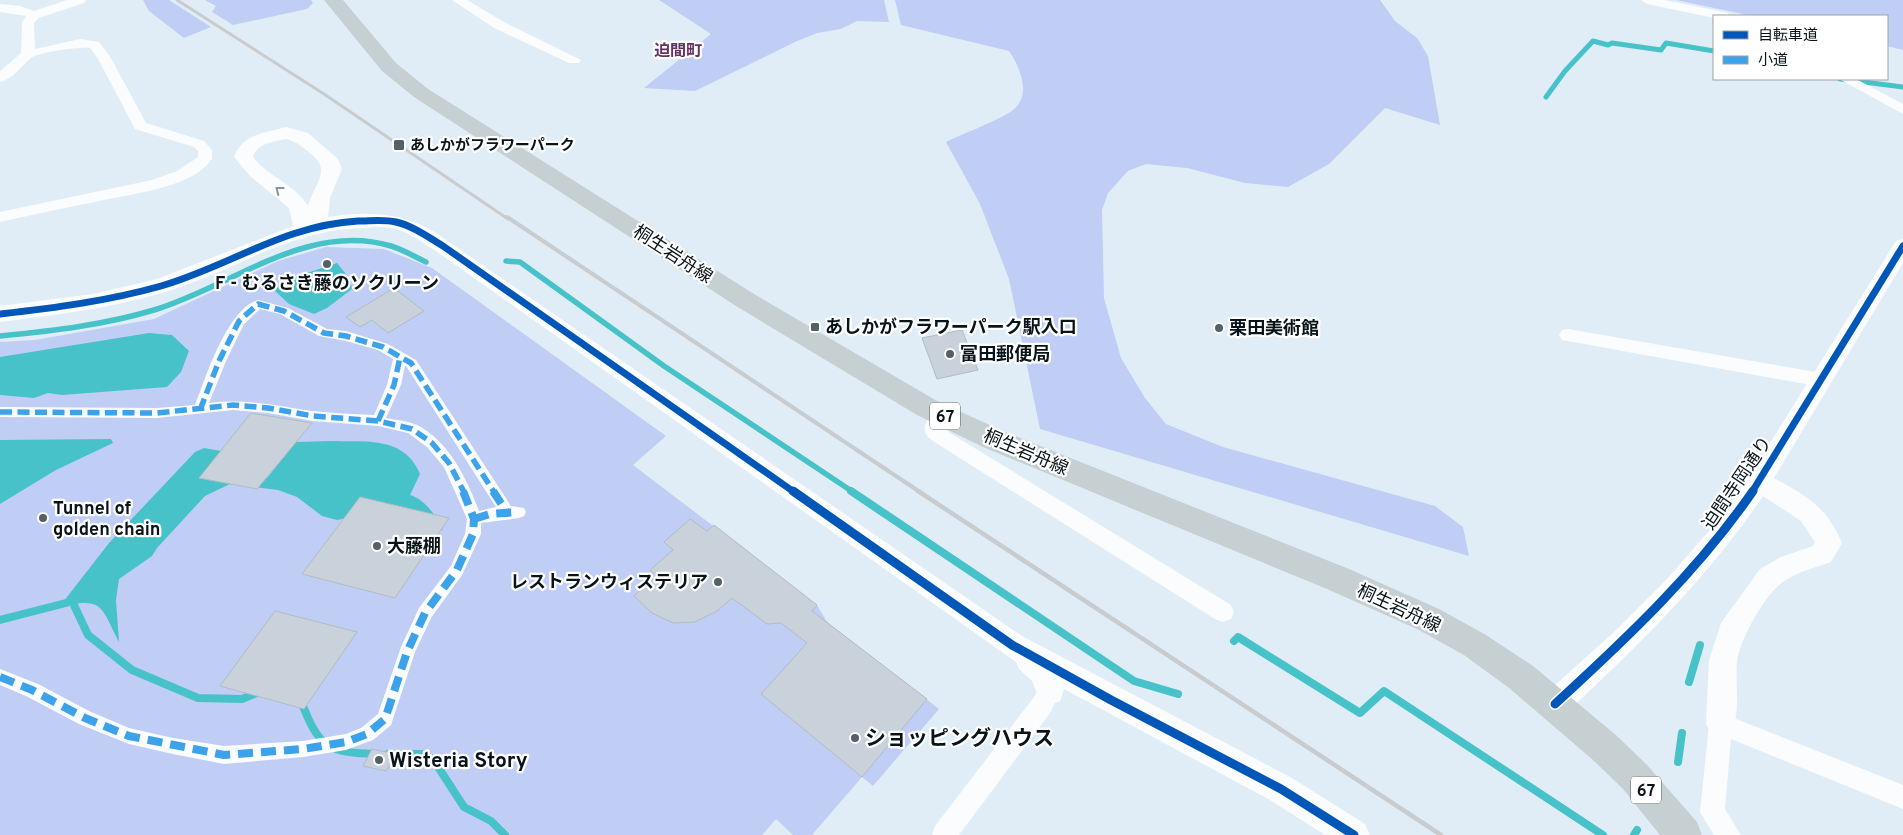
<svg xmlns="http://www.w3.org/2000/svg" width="1903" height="835" viewBox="0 0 1903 835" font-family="Overpass,'Noto Sans JP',sans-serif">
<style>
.green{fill:#c0cef5}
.water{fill:#48c2c9}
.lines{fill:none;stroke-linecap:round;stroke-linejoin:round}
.stream-far2{stroke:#48c2c9;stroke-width:5}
.stream-far1{stroke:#48c2c9;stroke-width:5.5}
.stream{stroke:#48c2c9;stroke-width:8}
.building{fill:#c9d2db;stroke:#b2bcc4}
.pedestrian{fill:#fafcfe;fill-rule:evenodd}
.minor{fill:#fafcfe;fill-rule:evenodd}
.tertiary{fill:#fafcfe;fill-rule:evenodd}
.primary{fill:#c6cfd2;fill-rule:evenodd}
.rail-far2{stroke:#c8cccf;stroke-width:3}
.rail-far1{stroke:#c8cccf;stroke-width:4}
.rail{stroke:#c8cccf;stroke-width:4.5}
.quiet-far1{stroke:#3ca2ea;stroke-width:5.5;stroke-dasharray:12 5.5;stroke-linecap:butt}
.quiet{stroke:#3ca2ea;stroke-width:8;stroke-dasharray:15 8;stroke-linecap:butt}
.cycleway-far1-casing{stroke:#fff;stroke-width:10}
.cycleway-casing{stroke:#fff;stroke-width:12}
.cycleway-far1{stroke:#0057b8;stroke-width:7}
.cycleway{stroke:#0057b8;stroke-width:9}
.oneway{stroke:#8e9497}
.poi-dot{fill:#546067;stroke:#fff;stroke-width:2}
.labels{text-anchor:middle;stroke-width:4.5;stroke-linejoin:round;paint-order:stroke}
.far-poi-label{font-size:15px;font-weight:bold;fill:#09141a;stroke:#fff;text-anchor:start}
.far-quarter-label{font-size:16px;font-weight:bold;fill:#663261;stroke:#fff}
.shield{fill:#fff;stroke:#535a5f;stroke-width:1}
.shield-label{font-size:16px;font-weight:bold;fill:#09141a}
.street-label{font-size:18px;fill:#09141a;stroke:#fff}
.poi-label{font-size:18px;font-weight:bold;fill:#09141a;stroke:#fff;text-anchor:start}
.near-poi-label{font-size:21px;font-weight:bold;fill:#09141a;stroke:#fff;text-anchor:start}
</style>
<rect width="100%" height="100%" fill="#e0edf6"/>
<path class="green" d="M 143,0 L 169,0 L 211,27 L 184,38 L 149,11 Z
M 205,0 L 311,0 L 313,3 L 307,9 L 233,25 L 212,12 L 216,6 Z
M 659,0 L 884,0 L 889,22 L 857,21 L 841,29 L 817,33 L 795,42 L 695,91 L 644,88 L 711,34 Z
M 895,0 L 1380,0 L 1395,21 L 1417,38 L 1428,56 L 1440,125 L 1385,108 L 1329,164 L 1288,187 L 1245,183 L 1187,168 L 1146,164 L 1128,171 L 1108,193 L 1102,210 L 1104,298 L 1121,358 L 1145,398 L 1166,424 L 1223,447 L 1435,506 L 1463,527 L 1469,556 L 1040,429 L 1009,279 L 980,204 L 946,142 C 962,134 1000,120 1013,110 C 1032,95 1020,67 1009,51 L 901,25 Z
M 1676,0 L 1903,0 L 1903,50 L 1887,46 L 1887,16 L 1752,16 Z
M 326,247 L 384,249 L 432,268 L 666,436 L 633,465 L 817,605 L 827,622 L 939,709 L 873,786 L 862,777 L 812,835 L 793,835 L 776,819 L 762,835 L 0,835 L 0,342 L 35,340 L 154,319 L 278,261 Z"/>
<path class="water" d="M 337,263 L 350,279 L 352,289 L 327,308 L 314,314 L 289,304 L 275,291 L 280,282 Z
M 149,333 L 172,335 L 189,351 L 181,372 L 167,387 L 62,395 L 48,393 L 34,398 L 0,395 L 0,357 Z
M 111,439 L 113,443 L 56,470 L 0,504 L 0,440 Z
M 331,441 C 365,442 405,436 420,474 L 410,495 C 426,500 436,516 443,530 L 432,526 L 353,517 L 337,520 L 322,516 L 297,497 L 278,490 L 230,484 L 205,496 L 157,548 L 152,556 L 119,579 L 116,600 L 119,642 C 100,605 104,598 60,606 L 109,543 L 195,452 L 204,448 L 221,451 L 208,468 L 267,478 L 296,442 Z"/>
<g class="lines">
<path class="stream-far2" d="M 1840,79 L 1903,87
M 1546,97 L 1565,71 L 1593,41 L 1608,45 L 1612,43 L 1661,50 L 1666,43 L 1714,51"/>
<path class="stream-far1" d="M 506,261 L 520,262 L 664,366 L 853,492
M 0,336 C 52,331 104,325 154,310 C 231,287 307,221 391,246 C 404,250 415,257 426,262"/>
<path class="stream" d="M 851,491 L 1134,681 L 1178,694
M 73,603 L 88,635 L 132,670 L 198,698 L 242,699 L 259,692
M 0,620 L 66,603
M 1234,641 L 1238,637 L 1360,713 L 1384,691 L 1603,835
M 1689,682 L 1700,645
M 301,701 C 319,748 328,753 378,754
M 388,754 L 421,754 L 433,759 L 464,807 L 491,821 L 505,835
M 1678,762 L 1682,733
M 1634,835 L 1637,830"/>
</g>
<path class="building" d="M 394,288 L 424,311 L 388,333 L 372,320 L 360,327 L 346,317 Z
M 962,330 L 978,370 L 937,379 L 922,338 Z
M 251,413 L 312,423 L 257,489 L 199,478 Z
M 360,497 L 449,518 L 395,598 L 302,574 Z
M 690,519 L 707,531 L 714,525 L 817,605 L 812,611 L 927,699 L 862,777 L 761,694 L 807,643 L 781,623 L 767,624 L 732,598 L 717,611 L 695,622 L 673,623 L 652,613 L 634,596 L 657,576 L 650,570 L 673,550 L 664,542 Z
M 275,611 L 357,632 L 304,709 L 220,686 Z
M 372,749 L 396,754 L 386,771 L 363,766 Z"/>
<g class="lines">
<path class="pedestrian" d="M 258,300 L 288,308 L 327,329 L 346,331 L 388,344 L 416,360 L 511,506 L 524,508 L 526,512 L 524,516 L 519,518 L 481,523 L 481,534 L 462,575 L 431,618 L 415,652 L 391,725 L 373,740 L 346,750 L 303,757 L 224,764 L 173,754 L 129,744 L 79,724 L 26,696 L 0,685 L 0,669 L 38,684 L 91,712 L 129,728 L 173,738 L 224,746 L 303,741 L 346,734 L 361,728 L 378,714 L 401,647 L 419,608 L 451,566 L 465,534 L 467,519 L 444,467 L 427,447 L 408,433 L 378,426 L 313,421 L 268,413 L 233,410 L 157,418 L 0,417 L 0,407 L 157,408 L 195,405 C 206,377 227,309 258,300 ZM 260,309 L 280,314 L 319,336 L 346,341 L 378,350 L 393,359 L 387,385 L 374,415 C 353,414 332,413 312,411 C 277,406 245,398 209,403 L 226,361 L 244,324 ZM 405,366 L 406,366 L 496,507 L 479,511 C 467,479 449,441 417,425 C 408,421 396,420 386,418 L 401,385 Z"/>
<path class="minor" d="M 67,0 L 86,0 L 84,3 L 39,18 L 34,23 L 35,49 L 80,39 L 99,42 L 111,58 L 146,123 L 204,141 L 212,150 L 212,159 C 192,189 127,194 95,202 C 63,208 32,215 0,222 L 0,212 L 152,180 L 177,171 L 198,157 L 198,151 L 194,147 L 135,129 L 98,59 L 90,48 C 79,47 40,52 31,58 C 21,66 13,79 0,82 L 0,71 L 21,53 L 22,22 L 26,16 L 0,12 L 0,4 L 20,6 L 34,11 Z
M 452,0 L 467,0 L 504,22 L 581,60 L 579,63 L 569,63 L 494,28 Z
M 1641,0 L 1665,0 L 1728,13 L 1729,16 L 1714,18 L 1647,4 Z
M 1839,79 L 1856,79 L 1903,104 L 1903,114 Z
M 1568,329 L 1822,373 L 1828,375 L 1831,380 L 1828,385 L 1822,387 L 1562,340 L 1559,335 L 1562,330 Z
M 942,408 L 949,410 L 951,415 L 944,428 L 950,433 L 1231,605 L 1234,612 L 1231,619 L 1223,622 L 1215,619 L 936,443 C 932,440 925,436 925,431 C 923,421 934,410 942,408 Z
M 1050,680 L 1058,683 L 1061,691 L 1050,713 L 959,835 L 932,835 L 935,826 L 1034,697 L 1042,683 Z
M 1721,713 L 1903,785 L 1903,809 L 1731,739 L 1725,809 L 1741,835 L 1714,835 L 1700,812 L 1709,724 L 1713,716 Z"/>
<path class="tertiary" d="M 286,127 L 308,133 L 338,159 L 342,169 L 330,198 L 328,217 C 364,211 401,212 433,231 L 1022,636 L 1292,778 L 1365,824 L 1370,835 L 1325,835 L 1270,800 L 1064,689 L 1060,701 L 1050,705 L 1040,701 L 1032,681 L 1019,669 L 1016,662 L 436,251 C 423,243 410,233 396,229 C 386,226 375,227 366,228 C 289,229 238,270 168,291 C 113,308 57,315 0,322 L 0,306 L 93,294 L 157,279 L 293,226 L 289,208 L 250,176 L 234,157 C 242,134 265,133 286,127 ZM 286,139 C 296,141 302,147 310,153 C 333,171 314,183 308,206 C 295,184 268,177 253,157 C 257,143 273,142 286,139 Z
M 1903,239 L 1903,263 L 1774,478 C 1807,496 1827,507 1842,543 L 1831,562 C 1814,568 1793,573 1779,585 C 1763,599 1739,641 1737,662 C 1735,685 1741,712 1731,734 L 1721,738 L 1711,734 L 1706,724 L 1709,660 L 1721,623 L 1760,569 L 1781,557 L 1813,546 L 1815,542 L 1801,521 L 1763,496 C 1707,579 1638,646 1565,714 L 1555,718 L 1545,714 L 1540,704 L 1545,694 L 1614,632 L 1666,580 L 1716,523 L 1750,475 L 1896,241 Z"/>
<path class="primary" d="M 324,0 L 343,0 L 396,63 L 428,89 L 754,294 L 937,401 L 1003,431 L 1349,569 L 1439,609 L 1486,635 L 1533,666 L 1617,736 L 1647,765 L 1697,822 L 1702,835 L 1660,835 L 1623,789 L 1593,760 L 1509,688 L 1464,655 L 1417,629 L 1327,589 L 983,447 L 917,415 L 736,306 L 414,97 L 382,71 Z"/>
<path class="rail-far2" d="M 177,0 L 324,94 L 508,219"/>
<path class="rail-far1" d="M 507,217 L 920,492"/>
<path class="rail" d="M 918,491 L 1441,835"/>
<path class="quiet-far1" d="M 200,410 L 219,361 L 239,321 L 258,304 L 284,311 L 324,333 L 346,336 L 383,347 L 411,363 L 494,492
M 0,412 L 157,413 L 233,405 L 268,408 L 313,416 L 378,421 L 412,429 L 432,443 L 449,463 L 464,492
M 378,421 L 394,385 L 400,357"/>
<path class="quiet" d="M 493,491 L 506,511
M 474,519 L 490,514 L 519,512
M 0,677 L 32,690 L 85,718 L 129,736 L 224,755 L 303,749 L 346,742 L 367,734 L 385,719 L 407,652 L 425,613 L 457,570 L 473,534 L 474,519 L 463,491"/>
<defs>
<path id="cycleway-far1" d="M 0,314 C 54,308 108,301 161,286 C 230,266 284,225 358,221 C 370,221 384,219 396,222 C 413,226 428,237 443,246 L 794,492
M 1752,492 L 1903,246"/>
<path id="cycleway" d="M 793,491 L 1012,645 L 1111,700 L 1281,789 L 1354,835
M 1555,704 C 1627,638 1697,572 1753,491"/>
</defs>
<use href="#cycleway-far1" class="cycleway-far1-casing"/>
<use href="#cycleway" class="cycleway-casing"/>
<use href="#cycleway-far1" class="cycleway-far1"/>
<use href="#cycleway" class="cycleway"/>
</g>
<defs><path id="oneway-chevron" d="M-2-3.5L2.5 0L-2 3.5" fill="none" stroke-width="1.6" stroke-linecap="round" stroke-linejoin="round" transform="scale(1.25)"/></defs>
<use class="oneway" href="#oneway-chevron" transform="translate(279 190) rotate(-142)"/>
<g class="poi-dot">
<rect x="393" y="139" width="12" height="12" rx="2.5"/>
<circle cx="327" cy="264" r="5"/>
<rect x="810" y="322" width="10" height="10" rx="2.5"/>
<circle cx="1219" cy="328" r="5"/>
<circle cx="950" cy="354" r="5"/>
<circle cx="43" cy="518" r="5"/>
<circle cx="377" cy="546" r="5"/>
<circle cx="718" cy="582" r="5"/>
<circle cx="855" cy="738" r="5"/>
<circle cx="379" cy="760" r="5"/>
</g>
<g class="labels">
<g class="far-poi-label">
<text x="410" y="150">あしかがフラワーパーク</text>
</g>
<g class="far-quarter-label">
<text x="678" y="56">迫間町</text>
</g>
<g class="shield">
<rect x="930" y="402.5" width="30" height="27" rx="4"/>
<rect x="1631" y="776.5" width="30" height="27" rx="4"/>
</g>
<g class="shield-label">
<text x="945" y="422">67</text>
<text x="1646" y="796">67</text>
</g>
<g class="street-label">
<text transform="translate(673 254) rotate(33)" y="6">桐生岩舟線</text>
<text transform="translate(1026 452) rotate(23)" y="6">桐生岩舟線</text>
<text transform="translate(1737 483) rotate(-56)" y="6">迫間寺岡通り</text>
<text transform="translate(1399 608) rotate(25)" y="6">桐生岩舟線</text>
</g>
<g class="poi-label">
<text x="327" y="289" text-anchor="middle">F - むるさき藤のソクリーン</text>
<text x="825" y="333">あしかがフラワーパーク駅入口</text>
<text x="1229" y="334">栗田美術館</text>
<text x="960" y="360">富田郵便局</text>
<text x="53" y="514">Tunnel of<tspan x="53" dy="21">golden chain</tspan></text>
<text x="387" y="552">大藤棚</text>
<text x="708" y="588" text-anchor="end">レストランウィステリア</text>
</g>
<g class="near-poi-label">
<text x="865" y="745">ショッピングハウス</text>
<text x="389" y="767">Wisteria Story</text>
</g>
</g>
<rect x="1713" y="15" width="175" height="65" fill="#ffffff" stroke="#9da1a3"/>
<rect x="1723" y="31" width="25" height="8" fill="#0057b8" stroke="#9da1a3"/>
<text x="1758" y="40" font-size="15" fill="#09141a">自転車道</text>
<rect x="1723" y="56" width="25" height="8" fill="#3ca2ea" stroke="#9da1a3"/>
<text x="1758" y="65" font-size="15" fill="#09141a">小道</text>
</svg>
